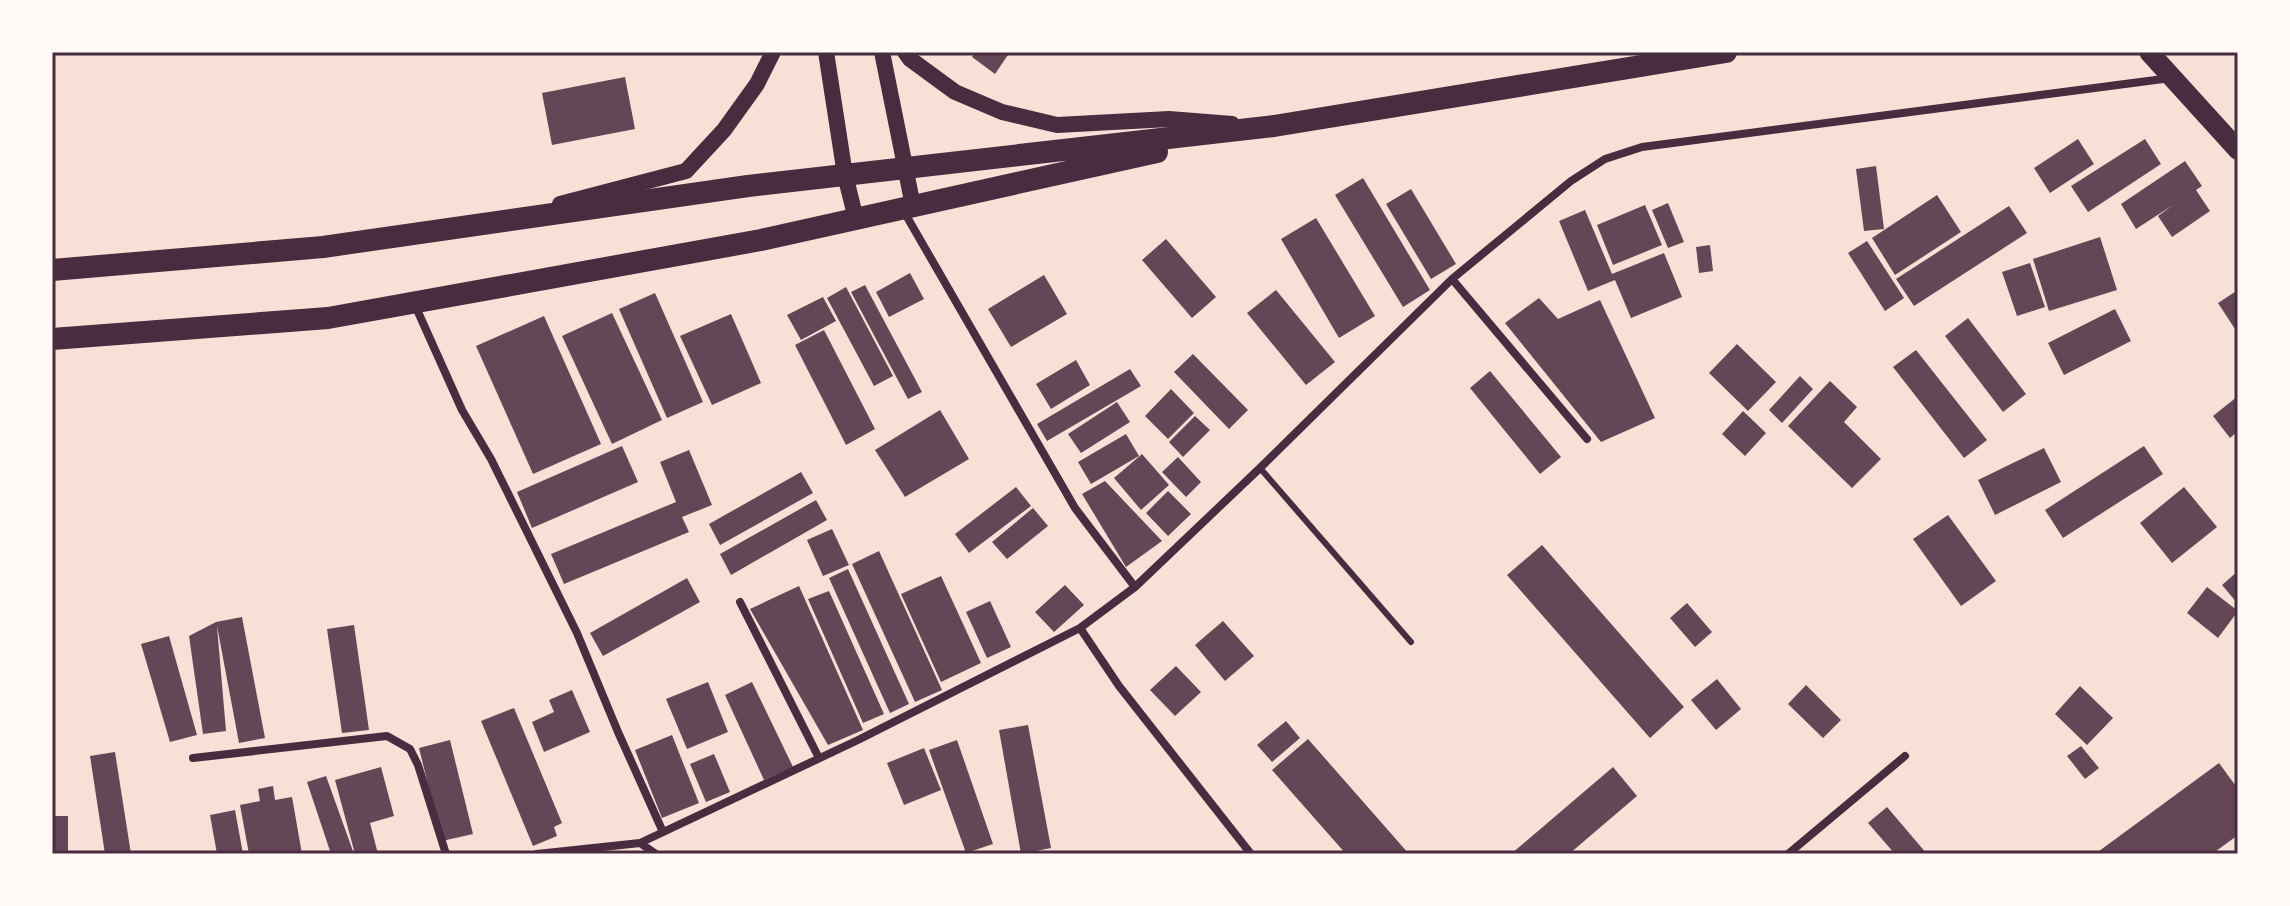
<svg xmlns="http://www.w3.org/2000/svg" width="2290" height="906" viewBox="0 0 2290 906" font-family="'Source Sans 3',sans-serif">
<style>
.building{fill:#644757}
.lines{fill:none;stroke-linecap:round;stroke-linejoin:round}
.service{stroke:#4a2c40;stroke-width:6}
.minor{stroke:#4a2c40;stroke-width:8}
.secondary{stroke:#4a2c40;stroke-width:16}
.primary{stroke:#4a2c40;stroke-width:20}
.trunk{stroke:#4a2c40;stroke-width:22}
.neatline{fill:none;stroke:#4a2c40;stroke-width:3}
</style>
<rect width="100%" height="100%" fill="#f7e1d7"/>
<path class="building" d="M 975,52 L 1010,52 L 995,74 L 972,57 Z
M 625,77 L 635,129 L 552,145 L 542,93 Z
M 2078,139 L 2094,164 L 2050,193 L 2034,168 Z
M 2145,139 L 2161,164 L 2088,212 L 2071,186 Z
M 2185,161 L 2202,186 L 2196,190 L 2210,211 L 2172,237 L 2158,216 L 2173,205 L 2136,229 L 2121,204 Z
M 1876,166 L 1884,229 L 1864,231 L 1856,169 Z
M 1363,178 L 1430,290 L 1403,307 L 1335,195 Z
M 1411,189 L 1456,264 L 1431,279 L 1386,204 Z
M 1937,195 L 1961,232 L 1895,275 L 1872,238 Z
M 1668,203 L 1684,242 L 1668,248 L 1652,210 Z
M 1645,205 L 1662,245 L 1613,265 L 1597,225 Z
M 2009,206 L 2027,233 L 1914,306 L 1896,279 Z
M 1585,210 L 1612,274 L 1664,253 L 1682,297 L 1631,318 L 1615,280 L 1588,291 L 1559,221 Z
M 1316,218 L 1375,316 L 1339,338 L 1281,239 Z
M 2100,237 L 2117,290 L 2049,311 L 2033,259 Z
M 1166,239 L 1216,297 L 1192,318 L 1142,260 Z
M 1867,241 L 1904,298 L 1885,311 L 1848,253 Z
M 1710,245 L 1713,271 L 1699,273 L 1696,247 Z
M 2030,263 L 2045,307 L 2017,316 L 2002,272 Z
M 910,273 L 924,299 L 889,317 L 876,292 Z
M 1044,275 L 1067,314 L 1011,347 L 988,309 Z
M 865,285 L 922,392 L 908,399 L 851,292 Z
M 846,287 L 893,376 L 874,386 L 827,298 Z
M 1276,290 L 1335,362 L 1306,385 L 1247,313 Z
M 2238,290 L 2238,327 L 2235,329 L 2218,303 Z
M 655,293 L 703,402 L 667,418 L 619,309 Z
M 823,297 L 836,321 L 801,340 L 787,315 Z
M 1539,298 L 1558,319 L 1600,300 L 1655,418 L 1601,442 L 1505,323 Z
M 2115,309 L 2131,341 L 2064,375 L 2048,343 Z
M 612,313 L 662,420 L 612,444 L 562,336 Z
M 731,314 L 761,383 L 712,405 L 680,336 Z
M 544,316 L 601,444 L 533,474 L 476,346 Z
M 1968,318 L 2026,394 L 2003,412 L 1945,336 Z
M 824,330 L 875,429 L 846,445 L 795,345 Z
M 1737,344 L 1776,382 L 1748,411 L 1709,373 Z
M 1916,350 L 1987,440 L 1964,458 L 1893,367 Z
M 1193,354 L 1248,410 L 1229,429 L 1174,372 Z
M 1076,360 L 1090,385 L 1051,409 L 1036,384 Z
M 1130,369 L 1141,386 L 1047,441 L 1037,424 Z
M 1490,371 L 1561,457 L 1540,474 L 1470,388 Z
M 1800,376 L 1813,389 L 1782,423 L 1769,410 Z
M 1830,381 L 1857,407 L 1844,422 L 1881,459 L 1852,488 L 1788,426 Z
M 1171,389 L 1194,413 L 1168,439 L 1145,416 Z
M 2238,396 L 2238,431 L 2230,438 L 2213,416 Z
M 1117,402 L 1130,422 L 1081,453 L 1068,434 Z
M 940,410 L 969,459 L 905,497 L 875,450 Z
M 1743,411 L 1766,433 L 1745,456 L 1722,434 Z
M 1195,416 L 1210,430 L 1183,457 L 1169,442 Z
M 1126,434 L 1139,456 L 1091,484 L 1078,462 Z
M 622,446 L 638,482 L 532,528 L 517,492 Z
M 2144,446 L 2163,474 L 2063,538 L 2045,510 Z
M 2044,448 L 2061,482 L 1995,515 L 1978,480 Z
M 689,450 L 712,505 L 682,517 L 689,532 L 564,584 L 551,554 L 676,502 L 660,462 Z
M 1142,454 L 1169,485 L 1141,510 L 1114,478 Z
M 1178,457 L 1201,482 L 1186,497 L 1162,472 Z
M 801,472 L 813,493 L 720,545 L 709,524 Z
M 1105,481 L 1162,541 L 1126,567 L 1082,494 Z
M 1016,487 L 1031,506 L 969,553 L 955,534 Z
M 2184,487 L 2217,527 L 2172,563 L 2140,523 Z
M 1168,491 L 1191,514 L 1168,536 L 1146,513 Z
M 816,500 L 827,520 L 731,575 L 720,554 Z
M 1033,508 L 1048,526 L 1007,559 L 992,542 Z
M 1948,515 L 1996,581 L 1961,606 L 1913,539 Z
M 832,529 L 849,565 L 823,576 L 807,540 Z
M 1542,545 L 1684,707 L 1650,738 L 1507,575 Z
M 879,551 L 942,690 L 915,702 L 852,564 Z
M 848,569 L 909,704 L 890,713 L 829,578 Z
M 2238,571 L 2238,604 L 2222,585 Z
M 941,576 L 981,663 L 941,682 L 901,594 Z
M 687,578 L 700,602 L 603,656 L 590,633 Z
M 1065,585 L 1084,605 L 1054,632 L 1035,612 Z
M 799,586 L 863,730 L 828,745 L 750,609 Z
M 2207,587 L 2238,611 L 2218,638 L 2187,613 Z
M 829,591 L 884,714 L 863,723 L 808,599 Z
M 990,601 L 1011,647 L 987,658 L 966,612 Z
M 1687,603 L 1712,632 L 1695,647 L 1670,618 Z
M 242,617 L 265,738 L 239,743 L 217,626 L 226,731 L 203,734 L 189,636 L 216,622 Z
M 1223,621 L 1254,656 L 1225,681 L 1195,645 Z
M 354,625 L 369,730 L 342,733 L 327,629 Z
M 169,636 L 197,735 L 170,742 L 141,644 Z
M 1176,666 L 1201,692 L 1175,716 L 1150,690 Z
M 1717,679 L 1741,709 L 1716,730 L 1691,700 Z
M 708,682 L 728,732 L 687,749 L 666,699 Z
M 752,682 L 793,767 L 764,780 L 725,695 Z
M 1806,685 L 1841,720 L 1823,738 L 1788,704 Z
M 2080,686 L 2113,718 L 2087,745 L 2055,714 Z
M 572,690 L 590,732 L 544,752 L 532,722 L 554,712 L 549,700 Z
M 514,708 L 562,823 L 554,827 L 557,836 L 533,846 L 481,721 Z
M 1286,721 L 1300,738 L 1272,762 L 1257,745 Z
M 1028,725 L 1051,848 L 1021,854 L 999,730 Z
M 672,735 L 699,803 L 662,818 L 635,750 Z
M 1308,739 L 1409,854 L 1346,854 L 1272,770 Z
M 450,740 L 473,834 L 442,841 L 419,748 Z
M 957,740 L 993,844 L 966,853 L 929,750 Z
M 2081,746 L 2099,768 L 2085,779 L 2067,756 Z
M 924,748 L 941,790 L 904,805 L 887,763 Z
M 115,752 L 131,854 L 105,854 L 90,756 Z
M 714,754 L 730,792 L 706,802 L 690,764 Z
M 2219,763 L 2238,789 L 2238,835 L 2212,854 L 2095,854 Z
M 381,767 L 394,816 L 370,823 L 378,854 L 355,854 L 335,780 Z
M 1613,767 L 1637,796 L 1569,854 L 1511,854 Z
M 326,776 L 354,854 L 331,854 L 307,782 Z
M 273,786 L 275,800 L 292,797 L 302,854 L 249,854 L 240,805 L 260,801 L 258,789 Z
M 1887,807 L 1927,854 L 1895,854 L 1868,823 Z
M 235,810 L 243,854 L 217,854 L 210,815 Z
M 52,816 L 68,816 L 68,854 L 52,854 Z"/>
<g class="lines">
<path class="service" d="M 1260,468 L 1411,642"/>
<path class="minor" d="M 903,210 L 1075,508 L 1135,587
M 1452,279 L 1587,439
M 414,303 L 462,410 L 491,459 L 577,633 L 618,732 L 663,832
M 740,602 L 819,758
M 1080,628 L 1119,686 L 1251,854
M 193,758 L 387,736 L 410,749 L 418,765 L 446,854
M 640,843 L 858,740 L 1080,628 L 1135,587 L 1260,468 L 1452,279 L 1571,181 L 1605,159 L 1642,147 L 2171,78
M 537,854 L 640,843 L 656,854
M 1788,854 L 1905,756"/>
<path class="secondary" d="M 826,52 L 845,175 L 856,219
M 882,52 L 913,206
M 905,52 L 910,59 L 955,92 L 1002,112 L 1057,125 L 1169,119 L 1232,124
M 560,204 L 686,171 L 724,130 L 757,84 L 773,52"/>
<path class="primary" d="M 2149,52 L 2238,150"/>
<path class="trunk" d="M 52,270 L 323,247 L 748,186 L 1274,126 L 1726,52
M 52,339 L 328,318 L 761,240 L 1157,152"/>
</g>
<rect width="2290" height="906" fill="none" stroke="#fffaf5" stroke-width="108"/>
<rect x="54" y="54" width="2182" height="798" class="neatline"/>
</svg>
